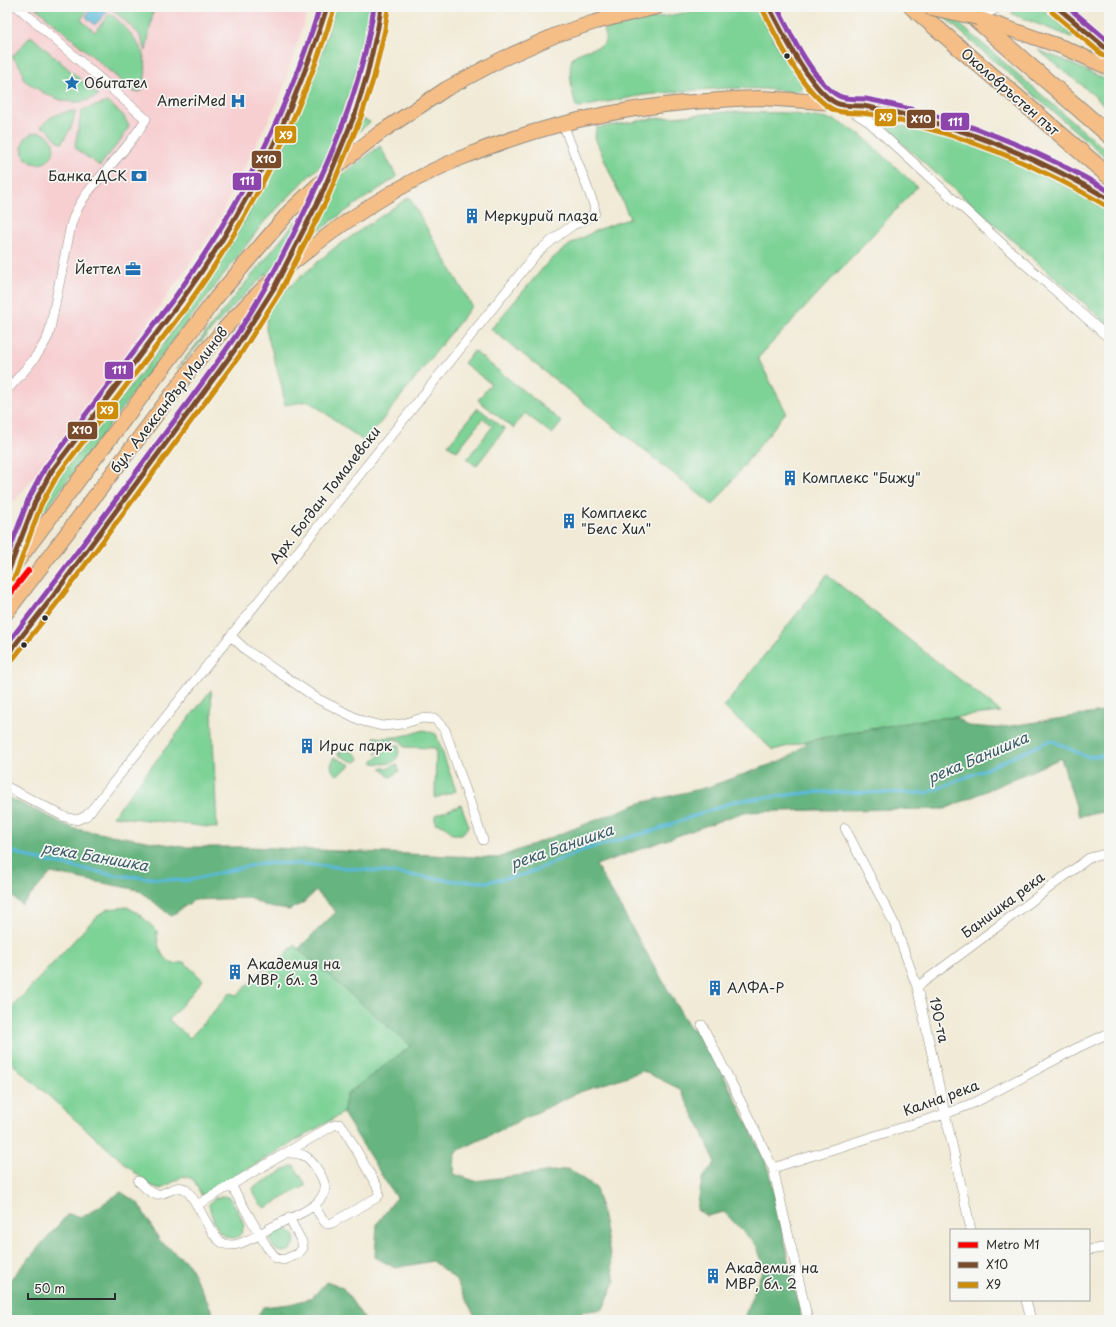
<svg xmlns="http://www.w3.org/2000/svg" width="1116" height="1327" viewBox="0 0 1116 1327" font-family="'Playpen Sans',sans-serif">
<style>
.built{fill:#f7cfd1}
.green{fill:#7dd296;stroke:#547e60}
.forest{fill:#66b47f;stroke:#487055}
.water{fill:#59b9d8;stroke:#427282}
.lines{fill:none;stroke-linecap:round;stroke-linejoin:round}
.stream{stroke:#59b9d8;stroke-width:3.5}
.street-tunnel{stroke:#c9c4b4;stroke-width:9;stroke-dasharray:9 4.5;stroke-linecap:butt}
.street-casing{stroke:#8e8a80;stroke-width:10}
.primary-casing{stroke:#8e8a80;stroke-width:16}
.highway-casing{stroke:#8e8a80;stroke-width:18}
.street{stroke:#fff;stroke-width:9}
.primary{stroke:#f6be87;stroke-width:14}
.highway{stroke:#f6be87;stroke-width:16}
.primary-bridge-casing{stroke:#8e8a80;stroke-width:16;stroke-linecap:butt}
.primary-bridge{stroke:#f6be87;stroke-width:14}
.bus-1-casing{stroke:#f6f6f2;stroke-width:8}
.bus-2-casing{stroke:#f6f6f2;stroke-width:8}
.bus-3-casing{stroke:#f6f6f2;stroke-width:8}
.bus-1{stroke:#7a4b2a;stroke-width:5}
.bus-2{stroke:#ce8d09;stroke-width:5}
.bus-3{stroke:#8e44ad;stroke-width:5}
.metro-1-casing{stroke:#f6f6f2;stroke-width:9}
.metro-1{stroke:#f00;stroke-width:6}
.bus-dot{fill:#2b2b2b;stroke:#f6f6f2;stroke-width:1.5}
.labels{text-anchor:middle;stroke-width:3.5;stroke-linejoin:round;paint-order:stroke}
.poi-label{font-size:14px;fill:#2b2b2b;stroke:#f6f6f2;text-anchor:start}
.street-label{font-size:14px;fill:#2b2b2b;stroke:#f6f6f2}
.water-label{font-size:15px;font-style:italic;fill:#3b5d68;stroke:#f6f6f2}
.line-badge{stroke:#f6f6f2;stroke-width:1.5}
.badge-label{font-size:11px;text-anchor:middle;font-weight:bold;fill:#fff}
</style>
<rect width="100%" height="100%" fill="#f6f6f2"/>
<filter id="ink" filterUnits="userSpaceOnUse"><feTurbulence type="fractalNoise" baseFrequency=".025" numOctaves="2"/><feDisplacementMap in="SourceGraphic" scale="8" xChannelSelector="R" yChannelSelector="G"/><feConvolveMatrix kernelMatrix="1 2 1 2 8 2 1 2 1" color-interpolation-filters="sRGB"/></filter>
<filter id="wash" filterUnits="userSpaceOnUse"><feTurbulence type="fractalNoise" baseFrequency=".012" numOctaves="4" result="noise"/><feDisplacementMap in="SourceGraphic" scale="16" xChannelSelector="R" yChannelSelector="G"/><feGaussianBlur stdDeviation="0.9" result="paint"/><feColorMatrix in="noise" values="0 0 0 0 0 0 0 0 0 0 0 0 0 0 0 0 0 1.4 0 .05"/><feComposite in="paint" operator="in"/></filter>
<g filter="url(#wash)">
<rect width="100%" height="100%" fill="#f1ead6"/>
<path class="built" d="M 7,7 L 309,7 L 281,95 L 211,234 L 75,427 L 7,510 Z"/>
<path class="green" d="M 35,7 L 82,7 L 86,12 L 81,20 L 95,32 L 110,13 C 124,26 141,41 145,61 C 147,70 144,81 143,90 L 138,92 L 134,92 Z
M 110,7 L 154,7 L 146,51 L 139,34 Z
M 336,7 L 371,7 L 365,38 L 354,82 L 342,112 L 370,122 L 311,174 L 264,222 L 143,380 L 44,512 L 40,511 L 43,502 L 53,485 L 160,349 L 197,296 L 243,223 L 279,158 L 317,66 Z
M 720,7 L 756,7 L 780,52 L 802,84 L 802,90 L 796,92 L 765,89 L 727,88 L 686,91 L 644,95 L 581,107 L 577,107 L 575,104 C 573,93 566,65 574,56 C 579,52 595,48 601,46 C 607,41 606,37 604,30 C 643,20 681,13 720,7 Z
M 932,7 L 940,7 L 1109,153 L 1109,160 Z
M 1021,7 L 1040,7 L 1073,35 L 1074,37 L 1071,37 L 1012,14 L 1013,11 Z
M 31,36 L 98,95 C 78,109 54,100 36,88 C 32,85 28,83 25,81 C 22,78 23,76 23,72 C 21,67 16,61 12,57 Z
M 1038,50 L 1061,59 L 1109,81 L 1109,110 L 1089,91 Z
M 108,102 L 123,115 L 129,126 C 123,140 109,153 100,166 L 77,150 L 75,145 L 82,110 Z
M 76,111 L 71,128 L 61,144 L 47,129 L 41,127 C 50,115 61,112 76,111 Z
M 726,112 L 787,113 L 835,120 L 861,135 L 917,187 L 758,358 L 786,412 L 713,505 L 491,329 L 549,261 L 571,244 L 595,231 L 619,222 L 630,219 L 595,138 L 596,128 L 651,119 Z
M 887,122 L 945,137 L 968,144 L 1023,165 L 1078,192 L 1109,213 L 1109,325 L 922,161 C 913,153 888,133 887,122 Z
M22 148a16 16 0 1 1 32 0a16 16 0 1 1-32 0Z
M 380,146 L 397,177 C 341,213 287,251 240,299 C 218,321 198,346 177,369 L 234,297 L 295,223 L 343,174 Z
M 409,197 L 472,306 L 365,442 L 309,401 L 285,405 L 282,387 L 266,330 L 267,306 L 333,249 Z
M 474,351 L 562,422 L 552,434 L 525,413 L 513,428 L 478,400 L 491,384 L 464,363 Z
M 478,408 L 505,429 L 476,466 L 467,459 L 493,426 L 483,418 L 457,451 L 448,445 Z
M 827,575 L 1001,712 C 924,720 848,730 773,750 L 724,707 Z
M 211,690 L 217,828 L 113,816 Z
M 424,730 L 436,734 L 456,791 L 435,798 L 436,748 L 404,747 L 402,742 L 395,739 L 388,743 L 376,754 C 379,747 379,743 374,737 C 393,739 405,736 424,730 Z
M 393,745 L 399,745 C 400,765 389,765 373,763 L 373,760 C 382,756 385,748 393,745 Z
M 344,751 C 351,751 355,752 359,758 L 357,762 L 351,761 L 339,755 L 338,753 Z
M 334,757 L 342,761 L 351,765 L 337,775 C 330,771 330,764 334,757 Z
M 397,764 L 399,771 L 391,777 L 388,776 L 381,768 L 389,768 Z
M 461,805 L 469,826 L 462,834 L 452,834 C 448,827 442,825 435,823 L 435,815 Z
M 127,907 L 138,913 L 157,931 C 158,948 159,954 173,964 L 184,962 L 203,980 L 169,1020 L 190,1038 L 230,993 L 238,995 L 261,971 L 269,972 L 294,945 L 411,1046 L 347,1094 L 343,1113 L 202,1196 L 193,1179 L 183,1176 L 161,1189 L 149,1185 L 7,1059 L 7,1020 L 15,1004 L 95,918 L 108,909 Z
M 291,1166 L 294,1166 L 305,1183 L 305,1186 L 265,1208 C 259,1204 254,1195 253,1188 Z
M 222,1196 L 229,1197 L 238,1211 L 244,1225 C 242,1232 241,1237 233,1238 C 218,1239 211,1216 209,1204 L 215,1198 Z
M271 1240a12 12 0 1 1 24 0a12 12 0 1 1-24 0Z"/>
<path class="forest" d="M 1109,711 L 1109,811 L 1079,816 L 1061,758 L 945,809 L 819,810 L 744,812 L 596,865 L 691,1030 L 699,1027 L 739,1106 L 769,1169 L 802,1320 L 743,1320 L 764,1266 L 756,1245 L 724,1212 L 707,1216 L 697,1210 L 702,1179 L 715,1163 L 703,1133 L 680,1089 L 643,1071 L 577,1093 L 455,1152 L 454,1174 L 475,1181 L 569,1169 L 596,1188 L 604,1222 L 615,1282 L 603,1309 L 581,1312 L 583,1320 L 477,1320 L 455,1279 L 433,1261 L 395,1268 L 375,1257 L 377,1224 L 396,1198 L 343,1113 L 347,1094 L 411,1046 L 298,949 L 336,912 L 316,891 L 303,903 L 289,910 L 268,907 L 250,898 L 194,900 L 171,916 L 139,890 L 51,873 L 22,905 L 7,892 L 7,797 L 75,829 L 183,847 L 250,847 L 498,858 L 640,803 L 708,787 L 786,759 L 809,741 L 836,735 L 928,719 L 955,717 L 969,726 L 997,728 Z
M 121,1192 L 138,1203 L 160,1241 L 188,1263 L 210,1307 L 215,1320 L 14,1320 L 7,1312 L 8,1282 L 68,1214 L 83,1217 Z
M 326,1282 L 343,1288 L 365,1320 L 255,1320 L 263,1307 L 290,1304 L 312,1298 Z"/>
<path class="water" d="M 85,7 L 101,7 L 107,12 L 95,25 L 86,17 L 89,11 Z"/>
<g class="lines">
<path class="stream" d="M 7,850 L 35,859 L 114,875 L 185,881 L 262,863 L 305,864 L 378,871 L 456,881 L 487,882 L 526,874 L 586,849 L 656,830 L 735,801 L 814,792 L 927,793 L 986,769 L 1051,740 L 1087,757 L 1109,755"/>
</g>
</g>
<g filter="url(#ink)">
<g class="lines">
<path class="street-tunnel" d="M 287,265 L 321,196 L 355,114
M 234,351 L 280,278"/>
<defs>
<path id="street" d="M 769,7 L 783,34 L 813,83 L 825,94 L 869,122 L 1009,250 L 1109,338
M 1057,7 L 1109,51
M 978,18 L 999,7
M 355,114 C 366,79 376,44 381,7
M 7,390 C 22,373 40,355 49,334 L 71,225 C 77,204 88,192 102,175 C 118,157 134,139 146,119 L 18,7
M 13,560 L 35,502 L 51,472 C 80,435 108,397 137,359 C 157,334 177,308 195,282 C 251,197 299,105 327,7
M 231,636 L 246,650 L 318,699 L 362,721 L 382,726 L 402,724 L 422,718 L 435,719 L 445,730 L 483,840
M 7,655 L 51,599 L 234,351
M 7,787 L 65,817 L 77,820 L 86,816 L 93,808 C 241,624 387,438 536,254 C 548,243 560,234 573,225 C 581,221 589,219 595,213 L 594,205 L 563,124
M 845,828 L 894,923 L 917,987 L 971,1230
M 917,987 L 1089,858 L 1109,853
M 702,1025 L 744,1108 L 773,1168 L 808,1320
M 773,1168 L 945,1114 L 976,1102 L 1077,1048 L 1109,1033
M 138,1181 C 143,1185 148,1192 155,1194 C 165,1197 176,1182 186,1190 C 199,1201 210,1239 225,1244 C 232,1247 242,1243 248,1240 C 257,1237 264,1231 272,1227 C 285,1220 301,1215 313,1206 C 318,1203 324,1195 325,1189 C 325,1182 321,1175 317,1169 C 308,1156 304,1153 288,1153
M 231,1185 L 267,1247 L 276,1258 L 283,1260 L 298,1254 L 303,1248 L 302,1242 L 289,1218
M 197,1205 L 332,1126 L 339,1124 L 343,1127 L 378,1188 L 379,1195 L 376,1198 L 332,1223 L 327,1224 L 324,1221 L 314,1206
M 1089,1250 L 1109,1247
M 1026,1300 L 1031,1320"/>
<path id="primary" d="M 978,18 L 1065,48 L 1109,68
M 7,575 L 216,298 L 290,211 L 340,164 L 381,132 L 446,89 L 502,59 L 556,35 L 595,22 L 657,7
M 7,612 C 54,550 101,488 148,426 C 185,376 222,326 268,284 C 323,235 389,189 456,160 C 540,124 631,105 721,100 C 735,99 748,98 761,98 C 777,99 792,100 808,101 C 828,103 848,103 868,107 C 953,123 1035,154 1109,199"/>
<path id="highway" d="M 912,7 L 1109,176
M 962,7 L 1109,135"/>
</defs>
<use href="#street" class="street-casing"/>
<use href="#primary" class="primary-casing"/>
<use href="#highway" class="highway-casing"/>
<use href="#street" class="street"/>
<use href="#primary" class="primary"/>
<use href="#highway" class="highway"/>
<defs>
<path id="primary-bridge" d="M 927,7 L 978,18"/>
</defs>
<use href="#primary-bridge" class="primary-bridge-casing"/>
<use href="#primary-bridge" class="primary-bridge"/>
<defs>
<path id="bus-1" d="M 769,7 C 782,32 811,91 836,103 C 844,107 855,105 863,106 C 881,109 899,113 917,118 C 984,135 1049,164 1109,199
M 1057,7 L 1109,51
M 7,575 L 35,502 L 51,472 L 181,301 C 246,212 294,112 327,7
M 7,655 L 51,599 L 234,351 L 274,288 L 321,196 L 355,114 L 367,75 L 378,27 L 381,7"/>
<path id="bus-2" d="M 763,10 C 778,40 803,92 832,109 C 841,114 852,112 862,113 C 880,115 898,120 915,125 C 982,142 1046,170 1105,205
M 1052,12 L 1104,56
M 13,579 L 16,574 L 41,505 L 57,476 L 187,306 C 252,215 301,115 334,9
M 13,659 L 57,603 L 240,355 L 280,292 L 327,199 L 361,117 L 374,77 L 385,29 L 388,8"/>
<path id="bus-3" d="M 777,7 C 789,31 815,84 839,96 C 846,100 857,98 866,99 C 883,102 901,107 919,111 C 986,129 1050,156 1109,191
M 1068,7 L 1109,42
M 7,557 L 28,500 L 45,468 L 175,297 C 239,209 287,111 320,7
M 7,644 C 55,582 102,519 148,456 C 175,420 202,384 228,347 C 253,312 274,273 293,235 C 330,162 362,88 374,7"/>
</defs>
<use href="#bus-1" class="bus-1-casing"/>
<use href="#bus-2" class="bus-2-casing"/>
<use href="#bus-3" class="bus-3-casing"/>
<use href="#bus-1" class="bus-1"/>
<use href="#bus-2" class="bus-2"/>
<use href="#bus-3" class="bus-3"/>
<defs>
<path id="metro-1" d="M 7,598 L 28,571"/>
</defs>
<use href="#metro-1" class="metro-1-casing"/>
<use href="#metro-1" class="metro-1"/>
</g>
</g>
<defs>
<symbol id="sight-bare" viewBox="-9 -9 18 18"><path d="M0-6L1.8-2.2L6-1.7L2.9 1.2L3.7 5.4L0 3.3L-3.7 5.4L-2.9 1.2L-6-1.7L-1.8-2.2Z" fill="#1f6fb2" stroke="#f6f6f2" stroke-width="2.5" paint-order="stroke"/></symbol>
<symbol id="hospital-bare" viewBox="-9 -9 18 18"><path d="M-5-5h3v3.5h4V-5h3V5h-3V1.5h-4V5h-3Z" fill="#1f6fb2" stroke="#f6f6f2" stroke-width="2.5" paint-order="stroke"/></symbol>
<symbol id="bank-bare" viewBox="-9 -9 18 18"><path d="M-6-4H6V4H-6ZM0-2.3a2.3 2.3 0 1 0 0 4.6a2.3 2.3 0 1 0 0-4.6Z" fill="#1f6fb2" stroke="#f6f6f2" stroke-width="2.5" paint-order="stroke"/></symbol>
<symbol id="building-bare" viewBox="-9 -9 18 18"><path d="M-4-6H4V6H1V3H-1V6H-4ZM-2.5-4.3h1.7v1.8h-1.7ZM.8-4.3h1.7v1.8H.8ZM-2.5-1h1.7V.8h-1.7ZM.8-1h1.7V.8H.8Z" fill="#1f6fb2" stroke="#f6f6f2" stroke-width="2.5" paint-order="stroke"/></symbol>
<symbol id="office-bare" viewBox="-9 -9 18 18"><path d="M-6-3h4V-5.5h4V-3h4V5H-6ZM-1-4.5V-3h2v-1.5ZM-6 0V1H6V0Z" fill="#1f6fb2" stroke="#f6f6f2" stroke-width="2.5" paint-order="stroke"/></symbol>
</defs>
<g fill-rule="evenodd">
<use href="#sight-bare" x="61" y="72" width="22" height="22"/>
<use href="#hospital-bare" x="227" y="90" width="22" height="22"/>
<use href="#bank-bare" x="128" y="165" width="22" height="22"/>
<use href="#building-bare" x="461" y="205" width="22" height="22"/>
<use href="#office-bare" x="122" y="258" width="22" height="22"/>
<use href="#building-bare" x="779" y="467" width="22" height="22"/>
<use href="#building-bare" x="558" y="510" width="22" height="22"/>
<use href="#building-bare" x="296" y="735" width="22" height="22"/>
<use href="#building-bare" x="224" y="961" width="22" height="22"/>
<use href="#building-bare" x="704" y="977" width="22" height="22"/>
<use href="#building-bare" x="702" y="1265" width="22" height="22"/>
</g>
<g class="bus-dot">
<circle cx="787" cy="56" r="3.5"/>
<circle cx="45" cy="618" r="3.5"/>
<circle cx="24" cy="645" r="3.5"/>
</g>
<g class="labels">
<g class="poi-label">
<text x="84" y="88">Обитател</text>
<text x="226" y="106" text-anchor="end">AmeriMed</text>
<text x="127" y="181" text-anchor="end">Банка ДСК</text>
<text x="484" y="221">Меркурий плаза</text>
<text x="121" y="274" text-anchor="end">Йеттел</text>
<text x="802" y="483">Комплекс "Бижу"</text>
<text x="581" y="518">Комплекс<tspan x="581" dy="16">"Белс Хил"</tspan></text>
<text x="319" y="751">Ирис парк</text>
<text x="247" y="969">Академия на<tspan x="247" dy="16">МВР, бл. 3</tspan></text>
<text x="727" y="993">АЛФА-Р</text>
<text x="725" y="1273">Академия на<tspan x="725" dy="16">МВР, бл. 2</tspan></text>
</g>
<g class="street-label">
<text transform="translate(1010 92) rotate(41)" y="5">Околовръстен път</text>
<text transform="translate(169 400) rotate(-52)" y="5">бул. Александър Малинов</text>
<text transform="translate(325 495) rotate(-52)" y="5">Арх. Богдан Томалевски</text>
<text transform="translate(1003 905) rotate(-37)" y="5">Банишка река</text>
<text transform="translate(939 1020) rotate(78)" y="5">190-та</text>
<text transform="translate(941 1098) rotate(-20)" y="5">Кална река</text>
</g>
<g class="water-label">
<text transform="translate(978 758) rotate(-23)" y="5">река Банишка</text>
<text transform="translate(562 847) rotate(-19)" y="5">река Банишка</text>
<text transform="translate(95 857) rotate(10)" y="5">река Банишка</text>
</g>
</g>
<g class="line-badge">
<rect x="874" y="108" width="23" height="19" rx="4" fill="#ce8d09"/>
<rect x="906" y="109" width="30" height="20" rx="4" fill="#7a4b2a"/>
<rect x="940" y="112" width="30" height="19" rx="4" fill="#8e44ad"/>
<rect x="274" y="125" width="23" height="19" rx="4" fill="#ce8d09"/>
<rect x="251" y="150" width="31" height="19" rx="4" fill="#7a4b2a"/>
<rect x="232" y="172" width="30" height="19" rx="4" fill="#8e44ad"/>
<rect x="104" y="361" width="30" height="19" rx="4" fill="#8e44ad"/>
<rect x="96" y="401" width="23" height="19" rx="4" fill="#ce8d09"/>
<rect x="67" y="421" width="31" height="19" rx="4" fill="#7a4b2a"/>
</g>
<g class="badge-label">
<text x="886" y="121">Х9</text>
<text x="921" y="123">Х10</text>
<text x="955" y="126">111</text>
<text x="286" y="139">Х9</text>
<text x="266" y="163">Х10</text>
<text x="247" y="185">111</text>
<text x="119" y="374">111</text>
<text x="107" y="414">Х9</text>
<text x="82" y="434">Х10</text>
</g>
<rect width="1116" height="1327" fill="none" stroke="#f6f6f2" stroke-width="24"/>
<rect x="950" y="1229" width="140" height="72" fill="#f6f6f2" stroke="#a5a5a2"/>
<rect x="958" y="1242" width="20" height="6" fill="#ff0000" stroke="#a5a5a2"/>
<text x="986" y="1249" font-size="12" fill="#2b2b2b">Metro M1</text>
<rect x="958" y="1262" width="20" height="6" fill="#7a4b2a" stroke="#a5a5a2"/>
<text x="986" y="1269" font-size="12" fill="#2b2b2b">Х10</text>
<rect x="958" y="1282" width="20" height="6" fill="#ce8d09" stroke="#a5a5a2"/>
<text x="986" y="1289" font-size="12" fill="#2b2b2b">Х9</text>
<path d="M28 1293v6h87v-6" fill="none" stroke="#2b2b2b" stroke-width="2"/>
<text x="34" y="1293" font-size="12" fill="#2b2b2b" stroke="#f6f6f2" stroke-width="3" paint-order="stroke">50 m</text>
</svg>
